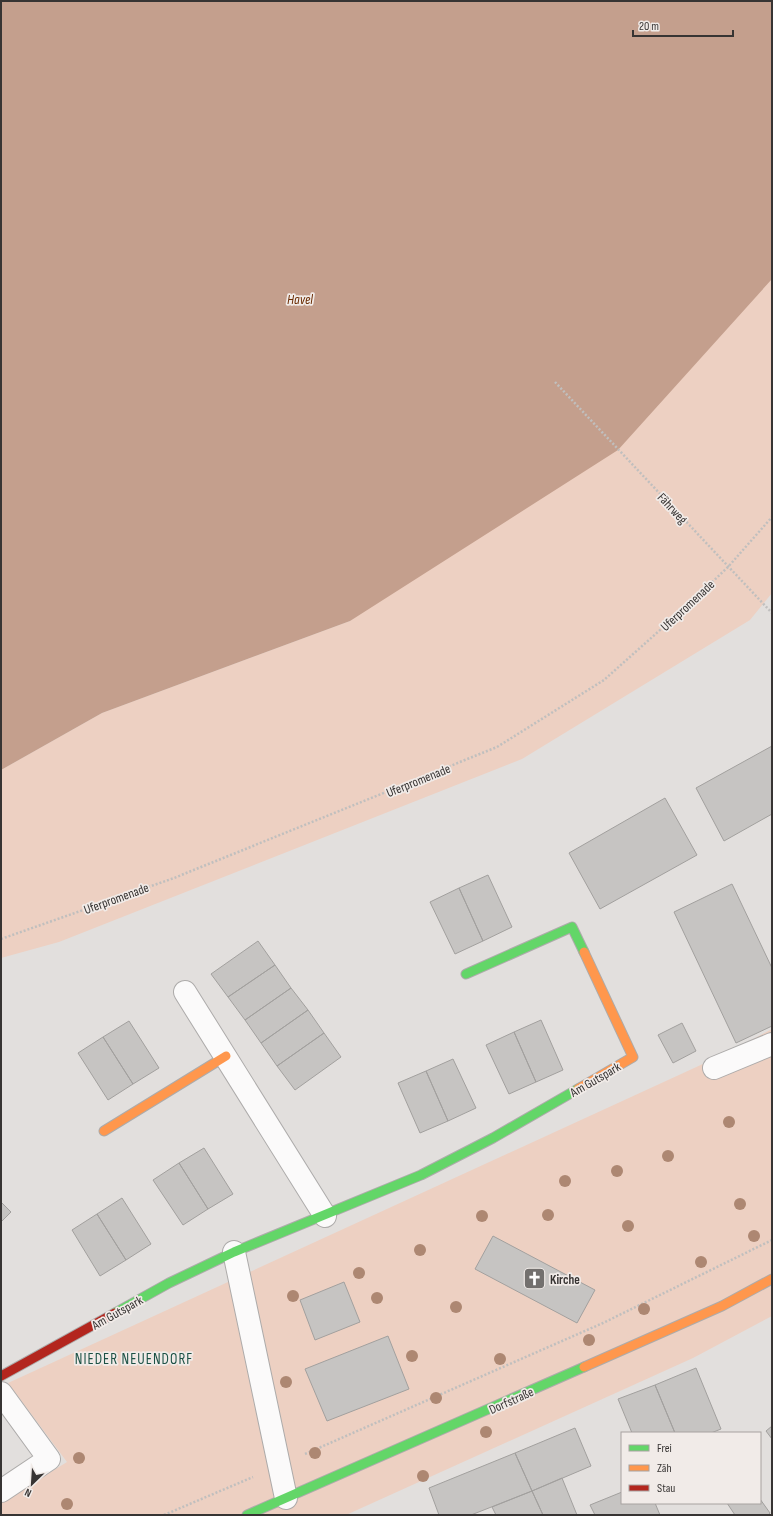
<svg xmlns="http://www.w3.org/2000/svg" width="773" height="1516" viewBox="0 0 773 1516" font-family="'Sofia Sans Condensed',sans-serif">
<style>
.green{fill:#edd0c2}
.water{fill:#c49f8d}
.building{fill:#c6c4c2;stroke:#a2a09e}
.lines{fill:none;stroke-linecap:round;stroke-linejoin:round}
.street-casing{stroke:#adabaa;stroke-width:24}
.fast-casing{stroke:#adabaa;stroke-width:11}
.slow-casing{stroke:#adabaa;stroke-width:11}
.jam-casing{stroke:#adabaa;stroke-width:11}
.path{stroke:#c0bfbe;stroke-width:2.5;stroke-dasharray:2 2;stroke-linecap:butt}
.street{stroke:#fbfafa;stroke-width:22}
.fast{stroke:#63d668;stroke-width:9}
.slow{stroke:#ff974d;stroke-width:9}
.jam{stroke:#b3261e;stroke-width:9}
.tree{fill:#ad8772}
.labels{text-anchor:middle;stroke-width:3.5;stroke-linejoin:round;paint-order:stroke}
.street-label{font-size:13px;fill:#373433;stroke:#f1ebe8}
.poi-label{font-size:13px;font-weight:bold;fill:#373433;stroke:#f1ebe8;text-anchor:start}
.water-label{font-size:14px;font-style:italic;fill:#6a2a00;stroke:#f1ebe8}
.quarter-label{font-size:15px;letter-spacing:1px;fill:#1c5145;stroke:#f1ebe8}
</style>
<rect width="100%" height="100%" fill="#e2dfdd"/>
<path class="green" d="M 772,266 L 772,593 L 750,620 L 522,759 L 59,942 L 1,958 L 1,770 L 102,713 L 350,621 Z
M 772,1029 L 772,1316 L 693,1358 L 346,1515 L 1,1515 L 1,1503 L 67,1462 L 8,1383 L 729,1052 Z"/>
<path class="water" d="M 1,1 L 772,1 L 772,279 L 618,450 L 350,621 L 102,713 L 1,770 Z"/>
<path class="building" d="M 772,746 L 772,814 L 724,841 L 696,788 Z
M 665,798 L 697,855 L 600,909 L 569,853 Z
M 488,875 L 512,927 L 483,941 L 459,888 Z
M 732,884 L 772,968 L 772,1026 L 736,1043 L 674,912 Z
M 459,888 L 483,941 L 455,954 L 430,902 Z
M 258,941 L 275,965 L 228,997 L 211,974 Z
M 275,965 L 291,988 L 245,1020 L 228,997 Z
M 291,988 L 308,1010 L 261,1043 L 245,1020 Z
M 308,1010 L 324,1033 L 277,1066 L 261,1043 Z
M 541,1020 L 563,1070 L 536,1082 L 514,1032 Z
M 129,1021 L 159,1068 L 133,1084 L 103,1037 Z
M 682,1023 L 696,1051 L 673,1063 L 658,1035 Z
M 514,1032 L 536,1082 L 509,1094 L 486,1045 Z
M 324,1033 L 341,1057 L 295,1090 L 277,1066 Z
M 103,1037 L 133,1084 L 108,1100 L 78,1053 Z
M 453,1059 L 476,1108 L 448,1121 L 426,1071 Z
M 426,1071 L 448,1121 L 420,1133 L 398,1083 Z
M 204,1148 L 233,1194 L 208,1209 L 179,1163 Z
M 179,1163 L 208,1209 L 183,1225 L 153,1180 Z
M 122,1198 L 151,1244 L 126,1260 L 97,1214 Z
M 1,1202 L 11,1212 L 1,1222 Z
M 97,1214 L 126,1260 L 100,1276 L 72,1230 Z
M 493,1236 L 595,1290 L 577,1323 L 475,1269 Z
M 344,1282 L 360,1322 L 315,1340 L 300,1300 Z
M 388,1336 L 409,1389 L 327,1421 L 305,1369 Z
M 696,1368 L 721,1429 L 711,1433 L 675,1433 L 655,1385 Z
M 655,1385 L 675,1433 L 632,1433 L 618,1399 Z
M 772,1426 L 772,1439 L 766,1431 Z
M 575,1428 L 591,1466 L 532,1491 L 515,1453 Z
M 515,1453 L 532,1491 L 471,1515 L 439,1515 L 429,1488 Z
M 562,1478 L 577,1515 L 543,1515 L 532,1491 Z
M 532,1491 L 543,1515 L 496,1515 L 492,1507 Z
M 622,1492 L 622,1503 L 655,1503 L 660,1515 L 595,1515 L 590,1505 Z
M 760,1499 L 770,1513 L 768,1515 L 735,1515 L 727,1503 L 760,1503 Z"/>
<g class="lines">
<defs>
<path id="street" d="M 185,992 L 325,1216
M 714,1068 L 772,1044
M 234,1252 L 286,1498
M 1,1393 L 49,1459 L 1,1491"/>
<path id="fast" d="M 466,974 L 572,927 L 584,952
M 115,1313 L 169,1283 L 234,1252 L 421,1175 L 493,1138 L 578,1089
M 247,1515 L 584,1367"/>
<path id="slow" d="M 578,1089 L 633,1057 L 584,952
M 104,1131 L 226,1056
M 584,1367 L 722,1306 L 772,1279"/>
<path id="jam" d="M 1,1376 L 115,1313"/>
</defs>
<use href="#street" class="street-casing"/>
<use href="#fast" class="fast-casing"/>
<use href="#slow" class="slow-casing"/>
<use href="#jam" class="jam-casing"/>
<path class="path" d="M 555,382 L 772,613
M 1,939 L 174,878 L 497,747 L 604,680 L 687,606 L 728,567 L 772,517
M 305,1454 L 603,1323 L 772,1240
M 164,1515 L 253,1477"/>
<use href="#street" class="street"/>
<use href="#fast" class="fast"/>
<use href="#slow" class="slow"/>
<use href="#jam" class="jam"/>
</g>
<g class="tree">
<circle cx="729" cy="1122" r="6"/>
<circle cx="668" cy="1156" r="6"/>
<circle cx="617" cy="1171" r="6"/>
<circle cx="565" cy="1181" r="6"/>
<circle cx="740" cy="1204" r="6"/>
<circle cx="548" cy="1215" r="6"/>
<circle cx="482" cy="1216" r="6"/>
<circle cx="628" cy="1226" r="6"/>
<circle cx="754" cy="1236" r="6"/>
<circle cx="420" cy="1250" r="6"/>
<circle cx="701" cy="1262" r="6"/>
<circle cx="359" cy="1273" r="6"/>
<circle cx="293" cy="1296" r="6"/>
<circle cx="377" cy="1298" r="6"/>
<circle cx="456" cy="1307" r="6"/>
<circle cx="644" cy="1309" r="6"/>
<circle cx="589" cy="1340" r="6"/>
<circle cx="412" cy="1356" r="6"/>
<circle cx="500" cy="1359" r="6"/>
<circle cx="286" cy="1382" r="6"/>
<circle cx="436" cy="1398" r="6"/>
<circle cx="486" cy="1432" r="6"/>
<circle cx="315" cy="1453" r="6"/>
<circle cx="79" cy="1458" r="6"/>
<circle cx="423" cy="1476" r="6"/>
<circle cx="67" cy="1504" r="6"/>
</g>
<defs>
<symbol id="church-square" viewBox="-11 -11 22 22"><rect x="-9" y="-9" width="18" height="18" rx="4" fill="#73706e" stroke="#f1ebe8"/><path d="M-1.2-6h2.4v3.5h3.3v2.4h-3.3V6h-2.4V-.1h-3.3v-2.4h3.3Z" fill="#fff"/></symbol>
</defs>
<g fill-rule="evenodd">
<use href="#church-square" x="522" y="1266" width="25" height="25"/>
</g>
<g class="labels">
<g class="street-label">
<text transform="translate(673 508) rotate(47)" y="5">Fährweg</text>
<text transform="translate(687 605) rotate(-43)" y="5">Uferpromenade</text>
<text transform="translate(418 780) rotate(-22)" y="5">Uferpromenade</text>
<text transform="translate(116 898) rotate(-20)" y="5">Uferpromenade</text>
<text transform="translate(595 1079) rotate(-30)" y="5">Am Gutspark</text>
<text transform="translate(117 1312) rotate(-29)" y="5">Am Gutspark</text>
<text transform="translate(511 1400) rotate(-24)" y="5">Dorfstraße</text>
</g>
<g class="poi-label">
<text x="550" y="1284">Kirche</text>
</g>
<g class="water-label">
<text x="300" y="304">Havel</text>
</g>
<g class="quarter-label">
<text x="134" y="1364">NIEDER NEUENDORF</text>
</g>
</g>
<rect width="773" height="1516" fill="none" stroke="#373433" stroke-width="4"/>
<rect x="621" y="1432" width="140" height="72" fill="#f1ebe8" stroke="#a7a2a0"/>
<rect x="629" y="1445" width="20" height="6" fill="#63d668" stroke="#a7a2a0"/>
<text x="657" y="1452" font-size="12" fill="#373433">Frei</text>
<rect x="629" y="1465" width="20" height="6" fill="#ff974d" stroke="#a7a2a0"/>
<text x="657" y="1472" font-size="12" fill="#373433">Zäh</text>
<rect x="629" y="1485" width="20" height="6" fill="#b3261e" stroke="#a7a2a0"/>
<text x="657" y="1492" font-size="12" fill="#373433">Stau</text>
<g transform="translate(32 1484) rotate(205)" stroke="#f1ebe8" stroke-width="3" paint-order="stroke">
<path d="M0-3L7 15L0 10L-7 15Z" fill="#373433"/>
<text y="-6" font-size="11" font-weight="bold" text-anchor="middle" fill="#373433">N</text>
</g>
<path d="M633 30v6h100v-6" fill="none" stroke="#373433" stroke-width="2"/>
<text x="639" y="30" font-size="12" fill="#373433" stroke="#f1ebe8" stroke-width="3" paint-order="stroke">20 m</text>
</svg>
